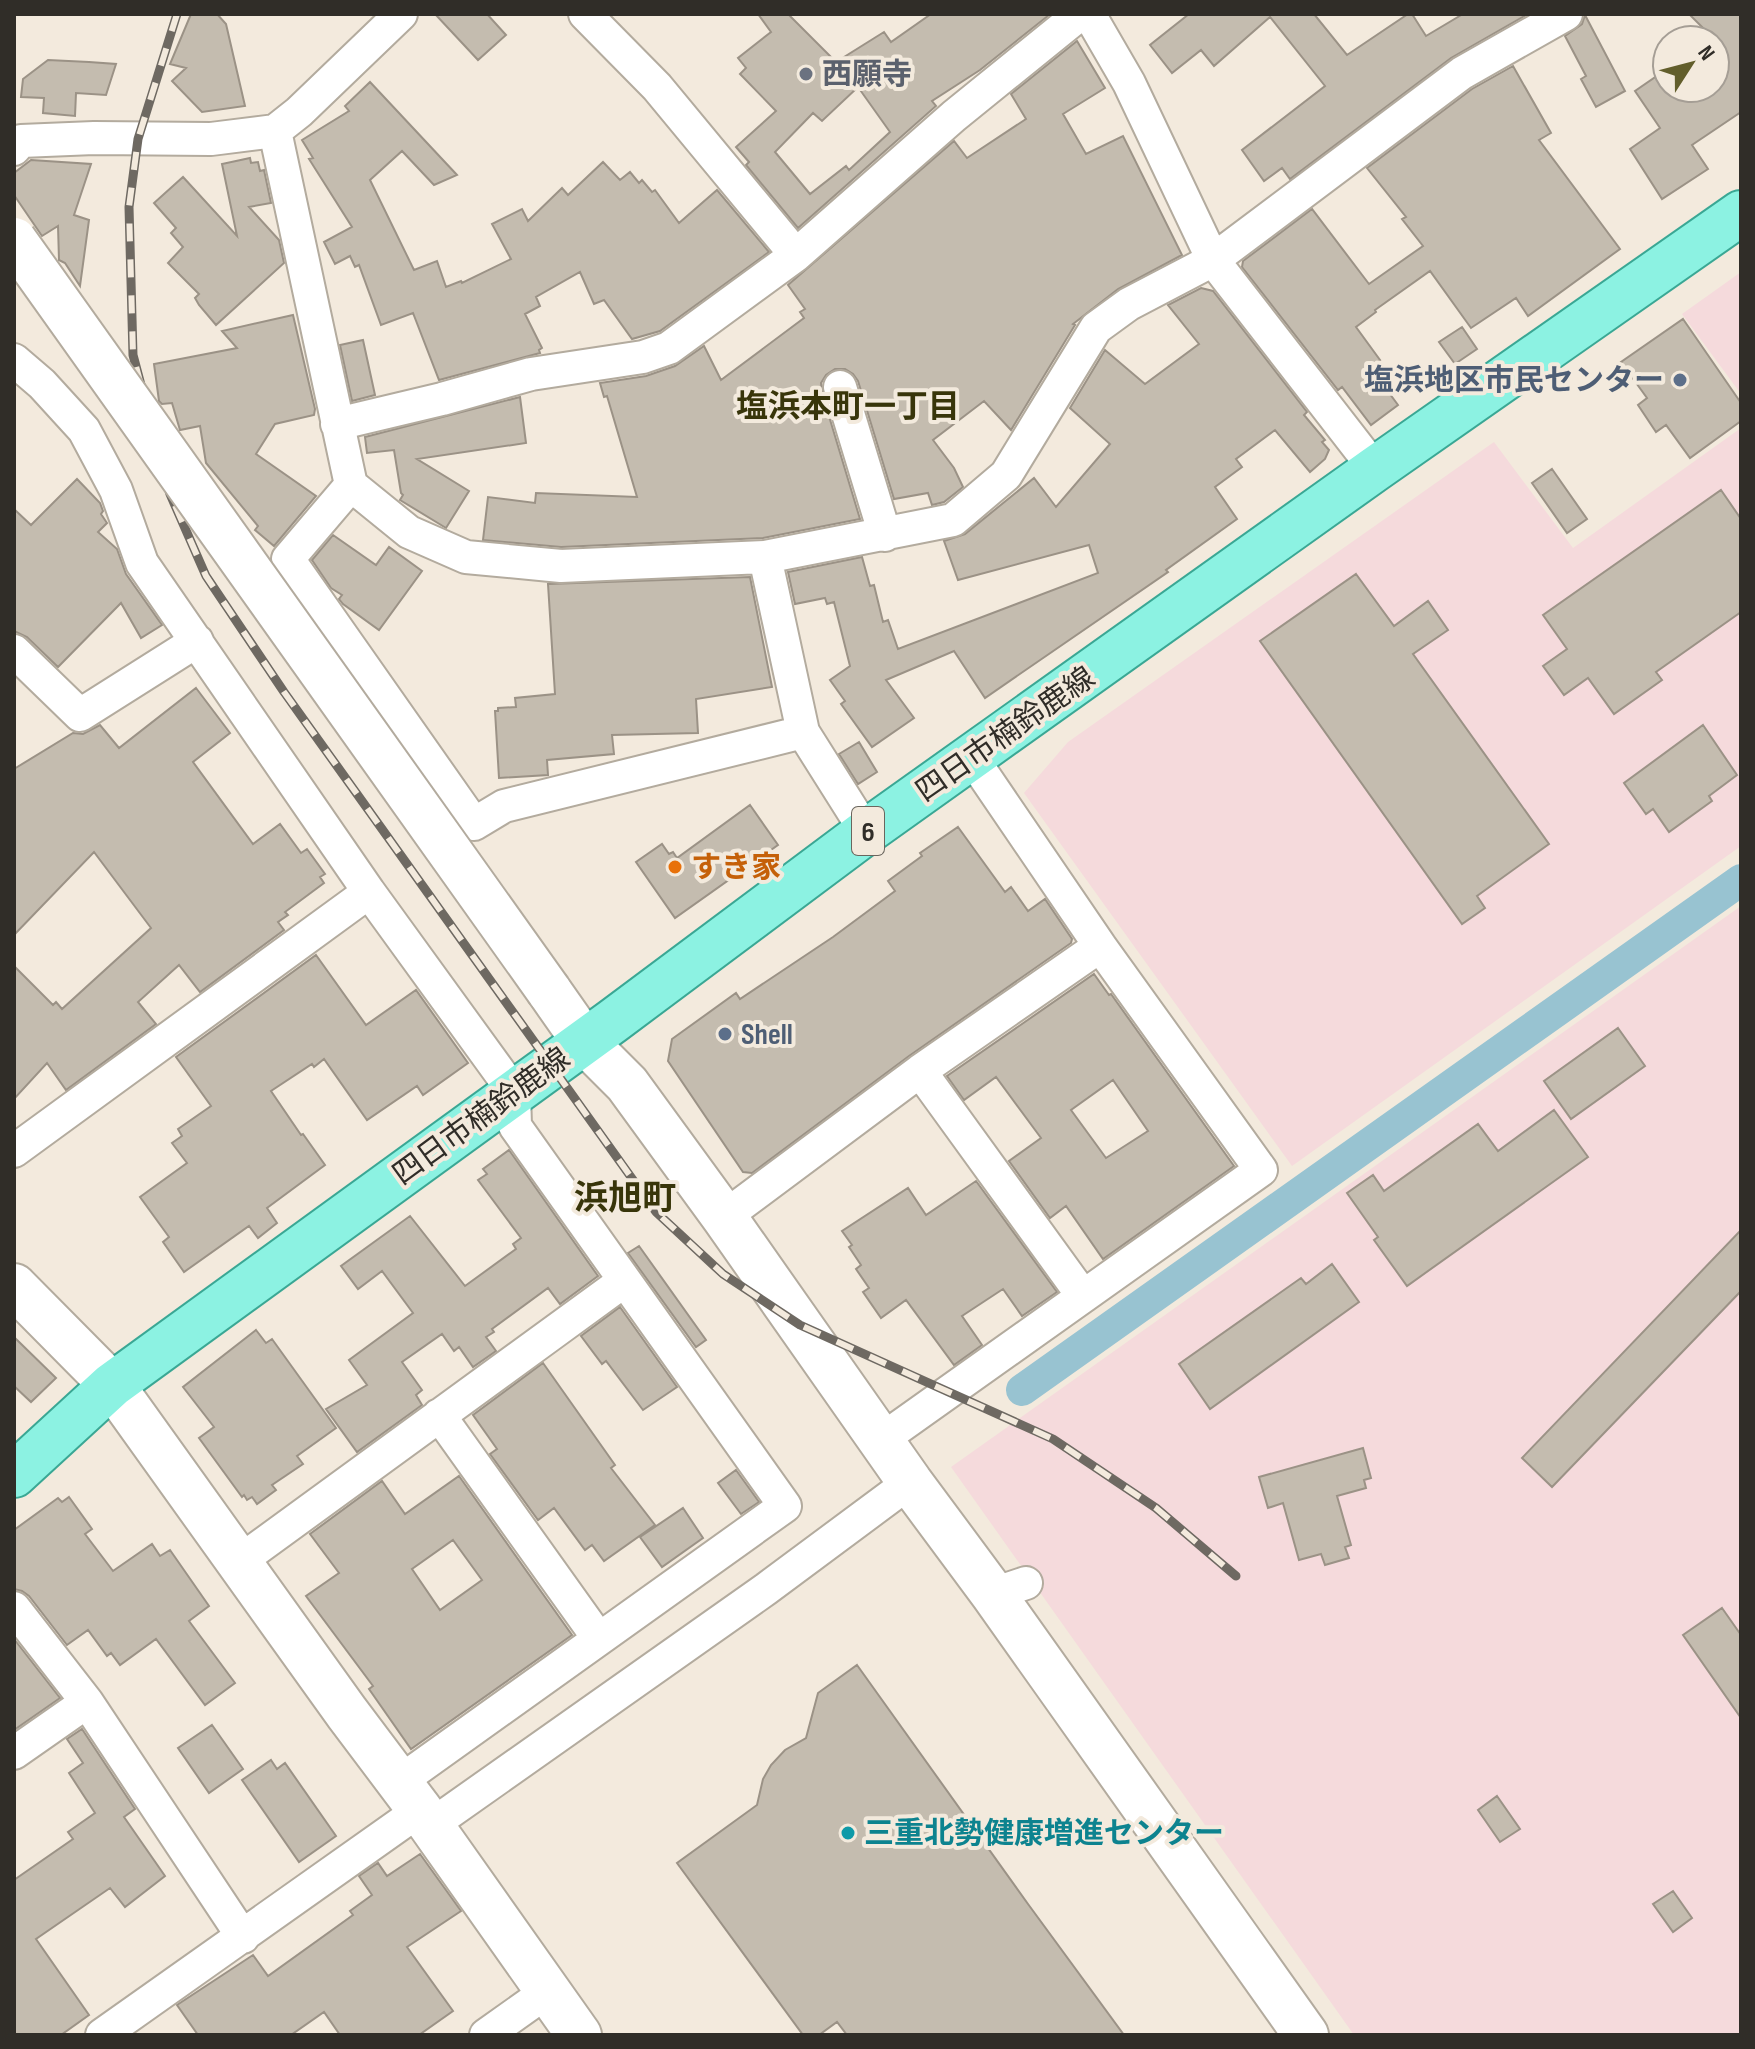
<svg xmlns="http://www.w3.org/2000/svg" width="1755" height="2049" viewBox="0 0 1755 2049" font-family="'Sofia Sans Condensed','Noto Sans JP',sans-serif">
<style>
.industrial{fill:#f5dadc}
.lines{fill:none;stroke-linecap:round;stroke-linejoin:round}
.canal{stroke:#98c3d1;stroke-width:32}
.building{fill:#c4bcaf;stroke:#9b9286;stroke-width:2;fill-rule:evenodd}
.street-casing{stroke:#b3ab9e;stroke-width:36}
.secondary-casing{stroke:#b3ab9e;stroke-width:48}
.primary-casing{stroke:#3aa794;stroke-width:48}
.street{stroke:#fff;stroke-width:32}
.secondary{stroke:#fff;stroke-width:44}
.primary{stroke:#8cf2e2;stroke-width:44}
.rail-casing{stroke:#6e6962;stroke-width:9}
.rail{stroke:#f3eadd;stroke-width:6;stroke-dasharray:18;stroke-linecap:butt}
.secondary-bridge-casing{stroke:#b3ab9e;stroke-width:48;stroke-linecap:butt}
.secondary-bridge{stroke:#fff;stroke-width:44}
.worship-dot{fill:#6b7280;stroke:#f3eadd;stroke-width:3}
.service-dot{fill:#5c6f8a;stroke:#f3eadd;stroke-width:3}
.food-dot{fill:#e8710a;stroke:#f3eadd;stroke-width:3}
.culture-dot{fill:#0f9aa8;stroke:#f3eadd;stroke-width:3}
.labels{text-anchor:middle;stroke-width:8;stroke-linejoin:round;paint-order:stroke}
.shield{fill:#f3eadd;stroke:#6a665e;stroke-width:2}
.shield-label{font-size:28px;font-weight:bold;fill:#302d28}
.worship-label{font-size:30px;font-weight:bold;fill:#5b616d;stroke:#f3eadd;text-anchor:start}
.service-label{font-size:30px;font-weight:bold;fill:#4e5e75;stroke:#f3eadd;text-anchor:end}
.street-label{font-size:30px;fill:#302d28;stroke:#f3eadd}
.food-label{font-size:30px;font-weight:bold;fill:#c56008;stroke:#f3eadd;text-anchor:start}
.culture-label{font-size:30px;font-weight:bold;fill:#0d838f;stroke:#f3eadd;text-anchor:start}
.neighbourhood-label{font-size:32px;font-weight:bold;fill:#38350a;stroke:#f3eadd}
.quarter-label{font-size:34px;font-weight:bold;fill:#38350a;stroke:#f3eadd}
</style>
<rect width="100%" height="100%" fill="#f3eadd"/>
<path class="industrial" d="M 1741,272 L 1741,394 L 1682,314 Z
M 1741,428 L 1741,846 L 1292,1166 L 1024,793 L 1068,742 L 1494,442 L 1573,548 Z
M 1741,906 L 1741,2035 L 1354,2035 L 951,1467 Z"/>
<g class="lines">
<path class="canal" d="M 1022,1390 L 1741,880"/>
</g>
<path class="building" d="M 191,14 L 217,14 L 226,24 L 245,106 L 202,112 L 172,81 L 186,68 L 170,64 Z
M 435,14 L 487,14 L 506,35 L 478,60 Z
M 758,14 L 788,14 L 836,62 L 884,32 L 891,42 L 931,14 L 1049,15 L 980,70 L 932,101 L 936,106 L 798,228 L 746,165 L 749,162 L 736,147 L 776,111 L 740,74 L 746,68 L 738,58 L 771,32 ZM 858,87 L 890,132 L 849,170 L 846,166 L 810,194 L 775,152 L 813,113 L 822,121 Z
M 1189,14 L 1314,14 L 1347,55 L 1408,14 L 1412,14 L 1426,36 L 1463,14 L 1528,14 L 1451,58 L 1290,179 L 1282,168 L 1264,181 L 1242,150 L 1325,86 L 1270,17 L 1214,66 L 1201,50 L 1172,73 L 1150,45 Z
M 1689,14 L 1741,14 L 1741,112 L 1692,145 L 1708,169 L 1662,199 L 1630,149 L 1660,128 L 1635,91 L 1667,69 L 1667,88 L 1715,88 L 1715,40 Z
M 1585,15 L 1625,91 L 1596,107 L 1581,79 L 1586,76 L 1565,36 L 1582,24 Z
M 1077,41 L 1105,88 L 1063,114 L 1086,154 L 1123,136 L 1182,255 L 1118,289 L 1073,324 L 1075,325 L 1011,430 L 984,401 L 933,440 L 954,468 L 963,487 L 944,502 L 932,505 L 928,493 L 894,499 L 858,381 L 853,374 L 845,369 L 835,369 L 826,375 L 821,383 L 822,393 L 860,519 L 763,538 L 561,547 L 483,540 L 488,497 L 535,503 L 536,493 L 637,497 L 607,396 L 604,397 L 600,383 L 646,376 L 675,366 L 704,346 L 721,380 L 804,318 L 800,312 L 805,309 L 788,285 L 954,141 L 967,158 L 1026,119 L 1011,94 Z
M 48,60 L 89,62 L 116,64 L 106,95 L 76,93 L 75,116 L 43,113 L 44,98 L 21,97 L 23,79 Z
M 1513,66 L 1551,133 L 1539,140 L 1620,249 L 1528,316 L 1516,298 L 1471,328 L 1430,271 L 1375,310 L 1376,312 L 1356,327 L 1380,360 L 1370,367 L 1398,405 L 1371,425 L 1342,387 L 1338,390 L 1242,267 L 1243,261 L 1312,209 L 1369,284 L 1423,246 L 1402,219 L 1406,217 L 1367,168 L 1472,89 Z
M 370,82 L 457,175 L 434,185 L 402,151 L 370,180 L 414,270 L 437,261 L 446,287 L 461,281 L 462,283 L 511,259 L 492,224 L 522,209 L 528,221 L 562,188 L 568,195 L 603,162 L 620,180 L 630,172 L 639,183 L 642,180 L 652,192 L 655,190 L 679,223 L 717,190 L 769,252 L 660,331 L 632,339 L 604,300 L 594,304 L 580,272 L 536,297 L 540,306 L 525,314 L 542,348 L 539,350 L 540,353 L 439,380 L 413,313 L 381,325 L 359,265 L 355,267 L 350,256 L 335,264 L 324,242 L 352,227 L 309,159 L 313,158 L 302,140 L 349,111 L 345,106 Z
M 250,158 L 251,163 L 258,162 L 260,171 L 264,170 L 271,203 L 249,207 L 279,240 L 284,263 L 216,325 L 199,305 L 195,298 L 199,294 L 168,263 L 183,247 L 171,233 L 176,228 L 154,203 L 183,177 L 237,236 L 222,164 Z
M 31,160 L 91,164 L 74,215 L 89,220 L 80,286 L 65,263 L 59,260 L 58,226 L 42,236 L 14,195 L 14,173 Z
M 1201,288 L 1213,291 L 1307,412 L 1304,415 L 1325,440 L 1322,442 L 1329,450 L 1325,459 L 1310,472 L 1275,430 L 1236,459 L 1242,467 L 1215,487 L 1237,519 L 1166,570 L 1168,572 L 985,698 L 954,651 L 886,680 L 914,718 L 872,747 L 841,704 L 845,701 L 830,680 L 850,666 L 834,602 L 827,604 L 825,598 L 795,604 L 788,572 L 862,557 L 870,586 L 874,585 L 883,622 L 888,620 L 898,649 L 1098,573 L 1089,545 L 958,580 L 944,541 L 965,534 L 1034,478 L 1056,507 L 1110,444 L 1070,408 L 1105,350 L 1145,384 L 1199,344 L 1168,305 Z
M 293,315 L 315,409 L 314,415 L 275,424 L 256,454 L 316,496 L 274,546 L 255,530 L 258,526 L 206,463 L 200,426 L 180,430 L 172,403 L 162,404 L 159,401 L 154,364 L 237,348 L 222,331 Z
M 1683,319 L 1741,403 L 1741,421 L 1690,458 L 1666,425 L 1656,432 L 1638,405 L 1647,398 L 1621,362 Z
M 1462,327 L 1477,349 L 1455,364 L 1439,342 Z
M 363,340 L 375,395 L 352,401 L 340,345 Z
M 520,397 L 526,443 L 417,459 L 469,491 L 446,528 L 400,500 L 403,495 L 401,493 L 394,450 L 367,453 L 365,437 Z
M 1552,469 L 1587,519 L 1567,533 L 1532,483 Z
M 77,479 L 100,503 L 103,511 L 101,514 L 107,523 L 98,532 L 117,549 L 126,574 L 162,625 L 141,638 L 121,603 L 58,667 L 27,637 L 14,631 L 14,509 L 31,525 Z
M 1721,490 L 1741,519 L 1741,612 L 1656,672 L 1662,680 L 1614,714 L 1588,678 L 1564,695 L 1543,666 L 1567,649 L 1543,615 Z
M 333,535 L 376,565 L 389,547 L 422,571 L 379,630 L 343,604 L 339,599 L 342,595 L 331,588 L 312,560 Z
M 1356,574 L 1394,626 L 1428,601 L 1448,630 L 1413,654 L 1549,844 L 1477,896 L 1485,908 L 1462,924 L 1260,641 Z
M 750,577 L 772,687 L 696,699 L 698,733 L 612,735 L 614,754 L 547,760 L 548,775 L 499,778 L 495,711 L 498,711 L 498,708 L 516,707 L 515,698 L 555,694 L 548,584 Z
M 196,688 L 230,733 L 193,762 L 253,844 L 280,824 L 301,853 L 307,849 L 325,874 L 320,877 L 324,883 L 285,912 L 288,915 L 278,922 L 284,930 L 200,992 L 179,965 L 138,1002 L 156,1024 L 66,1090 L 47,1063 L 14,1099 L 14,966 L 53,1005 L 56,1002 L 62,1009 L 151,928 L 94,852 L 14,935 L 14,769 L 73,733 L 83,734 L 100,725 L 119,748 Z
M 1703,725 L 1737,775 L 1709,796 L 1712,801 L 1669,832 L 1653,809 L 1646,814 L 1624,783 Z
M 859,742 L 877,772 L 858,784 L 839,754 Z
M 750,805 L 778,845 L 675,918 L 636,862 L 662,844 L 669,854 L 673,852 L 677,858 Z
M 958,827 L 1005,892 L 1011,887 L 1028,911 L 1045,899 L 1072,939 L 1071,943 L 909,1056 L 752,1173 L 743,1172 L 668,1061 L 672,1039 L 736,993 L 740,999 L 833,937 L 895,891 L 888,881 L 922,856 L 920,853 Z
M 316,955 L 366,1025 L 416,990 L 468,1063 L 423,1095 L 417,1086 L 367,1120 L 324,1059 L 314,1067 L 312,1064 L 271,1091 L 301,1135 L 303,1134 L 325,1165 L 267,1208 L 277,1223 L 258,1238 L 249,1226 L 184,1272 L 163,1242 L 169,1237 L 140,1197 L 187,1163 L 172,1143 L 182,1136 L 178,1129 L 211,1106 L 176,1057 Z
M 1094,974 L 1109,995 L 1111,994 L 1234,1166 L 1103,1259 L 1066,1206 L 1050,1218 L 1009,1161 L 1041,1138 L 996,1077 L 964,1100 L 947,1076 ZM 1113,1080 L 1148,1131 L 1106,1158 L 1071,1110 Z
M 1618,1028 L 1645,1066 L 1571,1119 L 1544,1081 Z
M 1554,1110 L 1588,1157 L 1407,1286 L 1374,1240 L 1378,1237 L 1347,1193 L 1373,1175 L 1384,1191 L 1478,1124 L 1498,1151 Z
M 509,1150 L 598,1276 L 560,1304 L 548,1288 L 492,1329 L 494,1332 L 486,1337 L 496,1351 L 473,1367 L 459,1347 L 454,1351 L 442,1334 L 402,1362 L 422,1390 L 416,1395 L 422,1405 L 357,1452 L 326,1409 L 367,1385 L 349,1360 L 413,1313 L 382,1271 L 358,1289 L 341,1266 L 410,1216 L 465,1286 L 516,1249 L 513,1244 L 521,1238 L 478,1180 L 487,1174 L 483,1169 Z
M 976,1181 L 1057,1292 L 1022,1316 L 1003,1289 L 962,1316 L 982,1345 L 954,1365 L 906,1300 L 881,1318 L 863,1292 L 869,1288 L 856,1269 L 861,1265 L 849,1247 L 852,1245 L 842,1231 L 908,1188 L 926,1215 Z
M 1741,1230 L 1741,1291 L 1552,1487 L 1522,1458 Z
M 639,1246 L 706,1340 L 696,1347 L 628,1253 Z
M 1332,1264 L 1359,1302 L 1210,1409 L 1179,1364 L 1301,1278 L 1306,1284 Z
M 620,1307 L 677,1387 L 643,1410 L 606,1361 L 602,1364 L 581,1336 Z
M 256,1330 L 266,1343 L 272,1339 L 336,1428 L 297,1456 L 303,1464 L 272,1485 L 276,1490 L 257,1504 L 252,1497 L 247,1500 L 244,1495 L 242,1497 L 199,1438 L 214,1427 L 183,1387 Z
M 14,1337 L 56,1378 L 31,1402 L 14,1386 Z
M 543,1363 L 615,1465 L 611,1468 L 655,1525 L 604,1561 L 592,1545 L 585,1550 L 554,1508 L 538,1520 L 490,1454 L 497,1449 L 473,1415 Z
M 1363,1448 L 1371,1478 L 1364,1480 L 1366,1488 L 1337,1496 L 1351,1545 L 1345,1547 L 1349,1558 L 1325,1565 L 1321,1554 L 1299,1560 L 1283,1503 L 1268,1508 L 1259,1477 Z
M 736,1470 L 759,1502 L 741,1514 L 718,1483 Z
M 459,1476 L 572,1635 L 411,1749 L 369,1689 L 373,1686 L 306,1596 L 339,1573 L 310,1534 L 382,1481 L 405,1514 ZM 453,1540 L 482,1580 L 440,1610 L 412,1569 Z
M 69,1497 L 92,1529 L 85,1534 L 113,1571 L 152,1544 L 160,1556 L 170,1550 L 209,1606 L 189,1621 L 235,1683 L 205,1705 L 156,1639 L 120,1665 L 111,1653 L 107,1656 L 88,1630 L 67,1645 L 29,1596 L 22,1591 L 14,1589 L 14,1530 L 58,1498 L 62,1502 Z
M 683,1508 L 703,1538 L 662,1567 L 640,1537 Z
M 1722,1608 L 1741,1635 L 1741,1718 L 1683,1635 Z
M 14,1639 L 60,1698 L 14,1730 Z
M 857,1665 L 1028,1904 L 1124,2035 L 847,2035 L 837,2022 L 819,2035 L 803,2035 L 677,1863 L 757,1805 L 763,1779 L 771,1765 L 785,1750 L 806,1738 L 818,1693 Z
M 212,1725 L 243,1769 L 209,1793 L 178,1748 Z
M 82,1729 L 135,1809 L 124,1817 L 165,1876 L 125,1907 L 110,1888 L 36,1939 L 89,2015 L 61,2035 L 14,2035 L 14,1880 L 73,1839 L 68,1832 L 95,1813 L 69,1773 L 83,1763 L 67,1739 Z
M 271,1760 L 277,1769 L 285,1763 L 336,1836 L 299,1862 L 242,1780 Z
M 1497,1796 L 1520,1829 L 1500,1842 L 1478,1810 Z
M 420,1854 L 461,1911 L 407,1947 L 453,2011 L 419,2035 L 340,2035 L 324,2012 L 291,2035 L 198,2035 L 177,2005 L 253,1955 L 268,1976 L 353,1915 L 350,1911 L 372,1895 L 359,1876 L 378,1863 L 387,1876 Z
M 1673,1891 L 1692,1918 L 1673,1932 L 1653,1904 Z"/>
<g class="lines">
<defs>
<path id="street" d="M 585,14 L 657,87 L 796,255
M 1089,14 L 1129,83 L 1213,260 L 1375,469
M 275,131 L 351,485 L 409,532 L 466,557 L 561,566 L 765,557 L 953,520 L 1006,475 L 1096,328 L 1129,304 L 1213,260 L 1462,73 L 1566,14
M 14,149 L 21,141 L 94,138 L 211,139 L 275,131 L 299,112 L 401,14
M 14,360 L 42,384 L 84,430 L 116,490 L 142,563 L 369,892 L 514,1092 L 515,1126 L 785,1506 L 399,1782
M 840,387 L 885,535
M 337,424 L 442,399 L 531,374 L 643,357 L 669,348 L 796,255 L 954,116 L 1080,14
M 351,485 L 288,559 L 474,824 L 504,806 L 803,732
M 765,557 L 803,732 L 866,832
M 14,651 L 80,715 L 197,641
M 920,1071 L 1083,1296
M 14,1151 L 369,892
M 724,1217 L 920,1071 L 1100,946
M 439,1415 L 599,1639
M 881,1440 L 1261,1170 L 1100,946 L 972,758
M 240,1561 L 624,1281
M 993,1594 L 1026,1583
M 14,1608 L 87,1702 L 14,1753
M 87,1702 L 243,1937
M 430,1826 L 766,1589 L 910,1482
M 102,2035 L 420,1810
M 486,2035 L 548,1991"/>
<path id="secondary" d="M 549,991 L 584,1041 L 627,1084 L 724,1217 L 910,1482 L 993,1594 L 1306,2035
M 14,1286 L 112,1385 L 347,1713 L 420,1810 L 579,2035"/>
<path id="primary" d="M 14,1475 L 112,1385 L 613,1021 L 866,832 L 1375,469 L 1741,213"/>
</defs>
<use href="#street" class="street-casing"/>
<use href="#secondary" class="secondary-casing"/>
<use href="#primary" class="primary-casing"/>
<use href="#street" class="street"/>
<use href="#secondary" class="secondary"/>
<use href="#primary" class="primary"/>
<defs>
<path id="rail" d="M 177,14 L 138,139 L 129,207 L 133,355 L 170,494 L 206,576 L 284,692 L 656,1212 L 723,1274 L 800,1325 L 1053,1439 L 1156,1508 L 1236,1576"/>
</defs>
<use href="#rail" class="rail-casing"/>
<use href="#rail" class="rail"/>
<defs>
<path id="secondary-bridge" d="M 14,240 L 549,991"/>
</defs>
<use href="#secondary-bridge" class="secondary-bridge-casing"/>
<use href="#secondary-bridge" class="secondary-bridge"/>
</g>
<circle class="worship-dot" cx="806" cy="74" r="8"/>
<g class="service-dot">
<circle cx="1680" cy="380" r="8"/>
<circle cx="725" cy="1034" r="8"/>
</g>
<circle class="food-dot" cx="675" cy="867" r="8"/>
<circle class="culture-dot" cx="848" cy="1833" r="8"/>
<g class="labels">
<rect class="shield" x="852" y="807" width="32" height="48" rx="6"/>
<g class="shield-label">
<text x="868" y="841">6</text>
</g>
<g class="worship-label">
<text x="822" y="84">西願寺</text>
</g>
<g class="service-label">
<text x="1664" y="390">塩浜地区市民センター</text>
<text x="741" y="1044" text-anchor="start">Shell</text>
</g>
<g class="street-label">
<text transform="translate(1005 734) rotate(-35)" y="10">四日市楠鈴鹿線</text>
<text transform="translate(481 1116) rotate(-36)" y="10">四日市楠鈴鹿線</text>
</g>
<g class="food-label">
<text x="691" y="877">すき家</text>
</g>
<g class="culture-label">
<text x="864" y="1843">三重北勢健康増進センター</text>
</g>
<g class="neighbourhood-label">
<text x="848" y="417">塩浜本町一丁目</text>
</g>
<g class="quarter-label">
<text x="625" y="1209">浜旭町</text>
</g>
</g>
<rect width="1755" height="2049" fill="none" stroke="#302d28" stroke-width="32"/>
<g transform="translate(1691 64) rotate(54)"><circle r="38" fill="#f3eadd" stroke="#a59e95" stroke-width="2"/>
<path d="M0-6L14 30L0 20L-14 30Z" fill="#625e2b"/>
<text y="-12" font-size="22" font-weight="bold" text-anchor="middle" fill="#302d28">N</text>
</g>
</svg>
